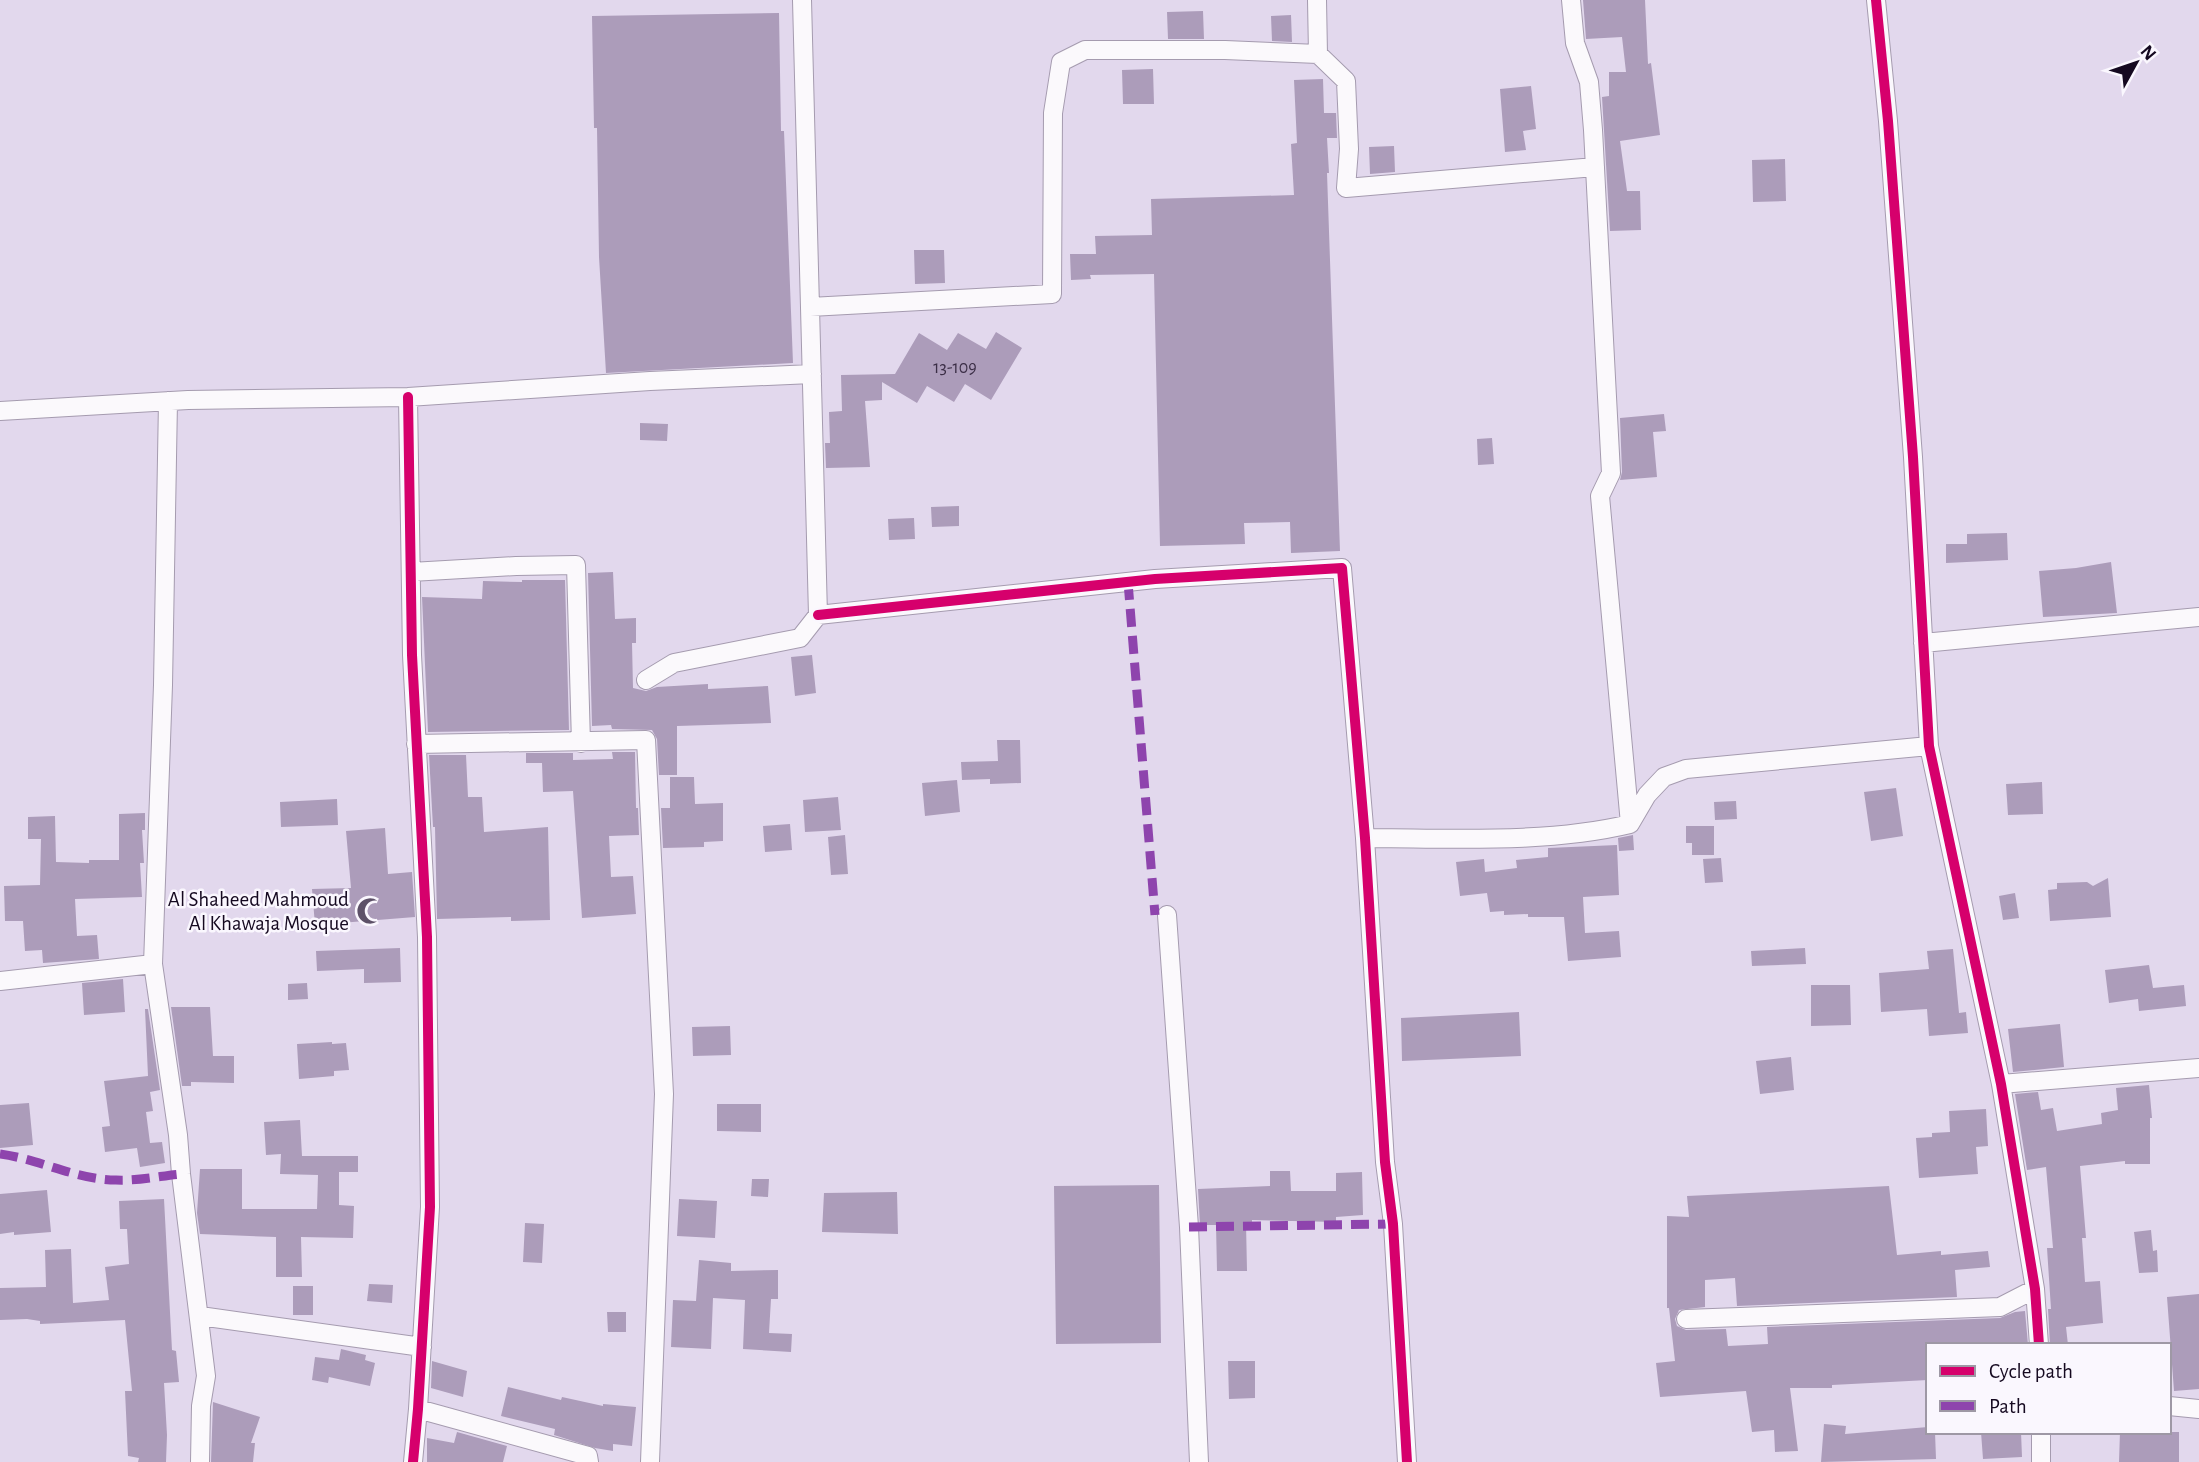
<svg xmlns="http://www.w3.org/2000/svg" width="2199" height="1462" viewBox="0 0 2199 1462" font-family="'Alegreya Sans',sans-serif">
<style>
.building{fill:#ac9cba}
.lines{fill:none;stroke-linecap:round;stroke-linejoin:round}
.minor-casing{stroke:#a59baf;stroke-width:20}
.minor{stroke:#fbf9fc;stroke-width:18}
.quiet{stroke:#8e44ad;stroke-width:9;stroke-dasharray:18 9;stroke-linecap:butt}
.cycleway-casing{stroke:#faf7fe;stroke-width:15}
.cycleway{stroke:#d6006c;stroke-width:10}
.labels{text-anchor:middle;stroke-width:5;stroke-linejoin:round;paint-order:stroke}
.number-label{font-size:18px;fill:#3b2e46}
.poi-label{font-size:21px;fill:#150920;stroke:#faf7fe;text-anchor:end}
</style>
<rect width="100%" height="100%" fill="#e2d8ed"/>
<path class="building" d="M 1583,0 L 1645,0 L 1648,64 L 1651,63 L 1660,135 L 1620,141 L 1627,191 L 1640,191 L 1641,230 L 1610,231 L 1602,97 L 1609,96 L 1609,72 L 1626,72 L 1622,37 L 1586,39 Z
M 1203,11 L 1204,39 L 1168,39 L 1167,12 Z
M 779,13 L 781,131 L 784,131 L 793,363 L 606,373 L 599,257 L 597,128 L 594,128 L 592,16 Z
M 1291,15 L 1292,42 L 1272,41 L 1271,16 Z
M 1153,69 L 1154,104 L 1123,104 L 1122,70 Z
M 1323,79 L 1324,113 L 1336,113 L 1337,138 L 1327,138 L 1329,173 L 1327,173 L 1340,551 L 1291,553 L 1290,522 L 1244,523 L 1245,544 L 1160,546 L 1154,274 L 1090,275 L 1091,279 L 1071,280 L 1070,254 L 1096,254 L 1095,236 L 1152,235 L 1151,199 L 1294,195 L 1291,144 L 1297,143 L 1294,80 Z
M 1531,86 L 1536,129 L 1523,131 L 1526,150 L 1505,152 L 1500,89 Z
M 1394,146 L 1395,172 L 1370,174 L 1369,147 Z
M 1785,159 L 1786,201 L 1753,202 L 1752,160 Z
M 914,250 L 944,250 L 945,283 L 915,284 Z
M 996,332 L 1022,348 L 991,400 L 965,384 L 954,402 L 927,386 L 917,403 L 882,382 L 882,400 L 865,401 L 870,467 L 826,468 L 825,443 L 830,443 L 829,412 L 842,411 L 841,375 L 895,374 L 919,333 L 947,350 L 958,333 L 986,349 Z
M 1664,414 L 1666,431 L 1653,432 L 1657,477 L 1620,480 L 1622,472 L 1620,418 Z
M 640,423 L 668,424 L 667,441 L 640,440 Z
M 1492,438 L 1494,464 L 1478,465 L 1477,439 Z
M 959,506 L 959,526 L 932,527 L 931,507 Z
M 914,518 L 915,539 L 889,540 L 888,519 Z
M 2007,533 L 2008,560 L 1946,563 L 1946,544 L 1967,544 L 1967,534 Z
M 2111,562 L 2117,613 L 2043,617 L 2039,571 L 2076,568 Z
M 613,572 L 615,619 L 636,618 L 636,643 L 632,643 L 633,688 L 646,691 L 657,687 L 708,684 L 708,689 L 768,686 L 771,723 L 677,726 L 677,775 L 659,775 L 657,739 L 652,730 L 612,729 L 611,725 L 592,726 L 588,573 Z
M 522,580 L 565,580 L 569,730 L 428,732 L 422,597 L 482,599 L 483,581 L 522,582 Z
M 812,655 L 816,693 L 795,696 L 791,657 Z
M 997,740 L 1020,740 L 1021,783 L 990,784 L 990,779 L 962,780 L 961,762 L 998,761 Z
M 612,752 L 635,752 L 636,808 L 638,808 L 639,835 L 609,836 L 611,877 L 633,876 L 636,914 L 582,918 L 573,791 L 543,792 L 542,763 L 526,763 L 526,753 L 573,753 L 573,760 L 613,759 Z
M 429,755 L 466,755 L 468,797 L 482,797 L 484,832 L 548,827 L 550,920 L 511,921 L 511,917 L 437,919 L 435,827 L 433,827 Z
M 670,777 L 694,777 L 695,804 L 723,803 L 723,841 L 704,842 L 704,847 L 663,848 L 661,808 L 670,808 Z
M 957,780 L 960,812 L 925,816 L 922,783 Z
M 2042,782 L 2043,814 L 2008,815 L 2006,784 Z
M 1896,788 L 1903,836 L 1871,841 L 1864,792 Z
M 838,797 L 841,830 L 805,832 L 803,800 Z
M 337,799 L 338,825 L 281,827 L 280,802 Z
M 1736,801 L 1737,819 L 1715,820 L 1714,802 Z
M 145,813 L 145,830 L 142,830 L 144,863 L 140,863 L 142,897 L 75,899 L 77,936 L 97,935 L 99,959 L 43,963 L 42,950 L 25,951 L 23,921 L 5,921 L 4,886 L 40,885 L 41,839 L 28,839 L 28,817 L 55,816 L 56,862 L 89,863 L 89,860 L 119,860 L 119,814 Z
M 790,824 L 792,850 L 765,852 L 763,826 Z
M 1686,826 L 1714,826 L 1714,855 L 1692,855 L 1692,843 L 1686,843 Z
M 385,828 L 388,874 L 412,872 L 415,917 L 315,925 L 312,889 L 351,888 L 346,831 Z
M 845,835 L 848,874 L 831,875 L 828,837 Z
M 1633,835 L 1634,850 L 1619,851 L 1618,838 Z
M 1617,845 L 1619,895 L 1583,897 L 1585,933 L 1619,931 L 1621,957 L 1568,961 L 1564,917 L 1528,917 L 1528,914 L 1504,915 L 1504,911 L 1490,912 L 1487,893 L 1460,896 L 1456,862 L 1484,859 L 1485,872 L 1517,868 L 1516,860 L 1548,857 L 1548,848 Z
M 1721,858 L 1723,882 L 1705,883 L 1703,859 Z
M 2108,878 L 2111,917 L 2050,921 L 2048,890 L 2057,889 L 2057,883 L 2087,882 L 2093,886 Z
M 2015,893 L 2019,918 L 2003,920 L 1999,896 Z
M 400,948 L 401,982 L 364,983 L 364,969 L 317,971 L 316,951 Z
M 1805,948 L 1806,964 L 1752,966 L 1751,951 Z
M 1953,949 L 1959,1013 L 1966,1012 L 1968,1033 L 1929,1036 L 1927,1009 L 1881,1012 L 1879,973 L 1929,969 L 1927,951 Z
M 2149,965 L 2153,988 L 2184,985 L 2186,1006 L 2139,1011 L 2138,999 L 2109,1003 L 2105,970 Z
M 123,979 L 125,1012 L 84,1015 L 82,983 Z
M 307,983 L 308,999 L 288,1000 L 288,984 Z
M 1811,985 L 1850,985 L 1851,1025 L 1811,1026 Z
M 171,1007 L 210,1007 L 213,1056 L 234,1056 L 234,1083 L 191,1082 L 191,1086 L 182,1086 Z
M 145,1009 L 148,1009 L 160,1090 L 150,1092 L 153,1111 L 146,1112 L 150,1143 L 162,1142 L 165,1163 L 140,1167 L 137,1148 L 105,1152 L 102,1127 L 110,1126 L 104,1081 L 148,1076 Z
M 1519,1012 L 1521,1056 L 1402,1061 L 1401,1018 Z
M 2060,1024 L 2064,1067 L 2013,1072 L 2008,1029 Z
M 730,1026 L 731,1055 L 693,1056 L 692,1027 Z
M 332,1042 L 332,1044 L 346,1043 L 349,1070 L 334,1071 L 334,1076 L 299,1079 L 297,1044 Z
M 1791,1057 L 1794,1090 L 1760,1094 L 1756,1061 Z
M 2149,1085 L 2152,1118 L 2150,1118 L 2150,1164 L 2125,1164 L 2125,1161 L 2080,1166 L 2086,1238 L 2082,1238 L 2085,1282 L 2100,1281 L 2103,1323 L 2066,1327 L 2068,1345 L 2050,1345 L 2048,1309 L 2051,1309 L 2047,1248 L 2053,1248 L 2046,1167 L 2027,1170 L 2015,1094 L 2038,1092 L 2041,1110 L 2053,1108 L 2057,1131 L 2102,1124 L 2101,1113 L 2118,1110 L 2116,1088 Z
M 29,1103 L 33,1145 L 0,1148 L 0,1105 Z
M 717,1104 L 761,1104 L 761,1132 L 717,1131 Z
M 1986,1109 L 1988,1146 L 1976,1147 L 1978,1174 L 1919,1178 L 1916,1138 L 1932,1137 L 1932,1133 L 1950,1132 L 1949,1111 Z
M 300,1120 L 302,1156 L 358,1156 L 358,1172 L 339,1172 L 339,1205 L 354,1206 L 353,1238 L 301,1237 L 302,1277 L 276,1277 L 276,1237 L 200,1234 L 197,1213 L 200,1169 L 242,1169 L 242,1209 L 317,1209 L 318,1175 L 280,1174 L 281,1154 L 266,1155 L 264,1122 Z
M 1270,1171 L 1290,1171 L 1291,1191 L 1336,1191 L 1336,1173 L 1362,1172 L 1363,1215 L 1336,1217 L 1336,1222 L 1252,1220 L 1252,1223 L 1246,1223 L 1247,1271 L 1217,1271 L 1216,1225 L 1200,1225 L 1198,1189 L 1270,1186 Z
M 752,1179 L 769,1179 L 768,1197 L 751,1196 Z
M 1159,1185 L 1161,1343 L 1056,1344 L 1054,1186 Z
M 1889,1186 L 1897,1255 L 1941,1251 L 1941,1255 L 1988,1251 L 1990,1267 L 1955,1270 L 1957,1297 L 1737,1306 L 1735,1278 L 1705,1280 L 1705,1307 L 1679,1310 L 1675,1319 L 1677,1326 L 1686,1330 L 1726,1329 L 1728,1346 L 1768,1344 L 1767,1327 L 2000,1318 L 2015,1312 L 2025,1311 L 2028,1345 L 1928,1345 L 1928,1380 L 1832,1385 L 1832,1388 L 1790,1388 L 1798,1451 L 1775,1452 L 1774,1430 L 1752,1432 L 1746,1391 L 1660,1397 L 1656,1363 L 1675,1361 L 1669,1308 L 1667,1308 L 1667,1216 L 1689,1217 L 1687,1196 Z
M 47,1190 L 51,1232 L 14,1235 L 14,1232 L 0,1234 L 0,1194 Z
M 897,1192 L 898,1234 L 822,1232 L 824,1193 Z
M 164,1199 L 172,1350 L 176,1351 L 179,1382 L 164,1383 L 167,1435 L 166,1462 L 138,1462 L 139,1458 L 128,1456 L 125,1391 L 132,1391 L 125,1320 L 40,1324 L 40,1321 L 27,1319 L 0,1320 L 0,1288 L 46,1287 L 45,1250 L 71,1249 L 73,1303 L 109,1300 L 105,1267 L 129,1264 L 127,1229 L 120,1229 L 119,1201 Z
M 679,1199 L 717,1201 L 715,1238 L 677,1236 Z
M 525,1223 L 544,1224 L 542,1263 L 523,1262 Z
M 2151,1230 L 2153,1251 L 2157,1250 L 2158,1272 L 2139,1273 L 2134,1232 Z
M 699,1260 L 731,1263 L 731,1271 L 778,1270 L 778,1299 L 771,1299 L 769,1333 L 792,1334 L 791,1352 L 743,1349 L 745,1300 L 713,1298 L 711,1349 L 671,1347 L 673,1300 L 696,1301 Z
M 369,1284 L 393,1285 L 392,1303 L 367,1301 Z
M 293,1286 L 313,1286 L 313,1315 L 293,1315 Z
M 2199,1294 L 2199,1389 L 2174,1391 L 2167,1297 Z
M 607,1312 L 626,1312 L 626,1332 L 608,1332 Z
M 341,1349 L 366,1355 L 365,1360 L 375,1363 L 370,1386 L 329,1377 L 328,1383 L 312,1380 L 315,1357 L 339,1360 Z
M 432,1361 L 467,1371 L 463,1397 L 431,1388 Z
M 1228,1361 L 1255,1361 L 1255,1398 L 1229,1399 Z
M 508,1387 L 561,1400 L 562,1397 L 603,1406 L 603,1404 L 636,1407 L 632,1446 L 613,1444 L 613,1451 L 595,1448 L 554,1435 L 555,1429 L 501,1416 Z
M 213,1402 L 260,1417 L 251,1443 L 255,1443 L 253,1462 L 211,1462 Z
M 1824,1424 L 1846,1426 L 1845,1434 L 1928,1427 L 1928,1432 L 1935,1432 L 1936,1459 L 1821,1462 Z
M 457,1432 L 507,1446 L 503,1462 L 427,1462 L 427,1438 L 454,1443 Z
M 1981,1432 L 2021,1432 L 2022,1457 L 1983,1459 Z
M 2120,1432 L 2179,1432 L 2179,1462 L 2119,1462 Z"/>
<g class="lines">
<defs>
<path id="minor" d="M 1317,0 L 1318,54 L 1346,81 L 1349,149 L 1346,188 L 1595,167
M 1571,0 L 1575,43 L 1589,82 L 1593,130 L 1611,473 L 1600,496 L 1630,824
M 1876,0 L 1888,121 L 1913,457 L 1929,746 L 2001,1084 L 2035,1289 L 2039,1345
M 810,307 L 1052,294 L 1053,113 L 1061,62 L 1085,50 L 1225,50 L 1318,54
M 408,397 L 412,655 L 427,937 L 430,1207 L 418,1409 L 413,1462
M 168,401 L 163,685 L 153,964 L 178,1135 L 181,1174 L 206,1376 L 201,1406 L 200,1462
M 0,411 L 188,400 L 408,397 L 650,381 L 812,374
M 411,572 L 516,566 L 576,565 L 581,743
M 818,615 L 1155,579 L 1342,568 L 1365,838 L 1385,1162 L 1393,1224 L 1407,1462
M 1923,643 L 2199,617
M 646,680 L 674,663 L 800,638 L 818,615 L 802,0
M 416,744 L 646,740 L 664,1094 L 650,1462
M 1365,838 C 1450,838 1547,844 1630,824 L 1647,795 L 1664,777 L 1686,769 L 1929,746
M 1167,915 L 1189,1227 L 1199,1462
M 0,981 L 153,964
M 2001,1084 L 2199,1068
M 200,1316 L 422,1347
M 1686,1319 L 2000,1307 L 2035,1289
M 2169,1406 L 2199,1409
M 418,1409 L 588,1456 L 589,1462
M 2041,1462 L 2041,1432"/>
</defs>
<use href="#minor" class="minor-casing"/>
<use href="#minor" class="minor"/>
<path class="quiet" d="M 1128,582 L 1155,915
M 0,1154 C 39,1159 77,1180 116,1180 C 137,1181 160,1176 181,1174
M 1189,1227 L 1393,1224"/>
<defs>
<path id="cycleway" d="M 1876,0 L 1888,121 L 1913,457 L 1929,746 L 2001,1084 L 2035,1289 L 2039,1345
M 408,397 L 412,655 L 427,937 L 430,1207 L 418,1409 L 413,1462
M 818,615 L 1155,579 L 1342,568 L 1365,838 L 1385,1162 L 1393,1224 L 1407,1462"/>
</defs>
<use href="#cycleway" class="cycleway-casing"/>
<use href="#cycleway" class="cycleway"/>
</g>
<defs>
<symbol id="mosque-bare" viewBox="-9 -9 18 18"><path d="M3.5-4.9A6 6 0 1 0 3.5 4.9A5 5 0 1 1 3.5-4.9Z" fill="#5d5168" stroke="#faf7fe" stroke-width="2.5" paint-order="stroke"/></symbol>
</defs>
<g fill-rule="evenodd">
<use href="#mosque-bare" x="351" y="892" width="38" height="38"/>
</g>
<g class="labels">
<g class="number-label">
<text x="955" y="373">13-109</text>
</g>
<g class="poi-label">
<text x="349" y="906">Al Shaheed Mahmoud<tspan x="349" dy="24">Al Khawaja Mosque</tspan></text>
</g>
</g>
<rect x="1926" y="1343" width="245" height="91" fill="#faf7fe" stroke="#9e98a5" stroke-width="2"/>
<rect x="1940" y="1366" width="35" height="10" fill="#d6006c" stroke="#9e98a5" stroke-width="2"/>
<text x="1989" y="1378" font-size="21" fill="#150920">Cycle path</text>
<rect x="1940" y="1401" width="35" height="10" fill="#8e44ad" stroke="#9e98a5" stroke-width="2"/>
<text x="1989" y="1413" font-size="21" fill="#150920">Path</text>
<g transform="translate(2136 63) rotate(50)" stroke="#faf7fe" stroke-width="5" paint-order="stroke">
<path d="M0-5L12 26L0 18L-12 26Z" fill="#150920"/>
<text y="-10" font-size="19" font-weight="bold" text-anchor="middle" fill="#150920">N</text>
</g>
</svg>
